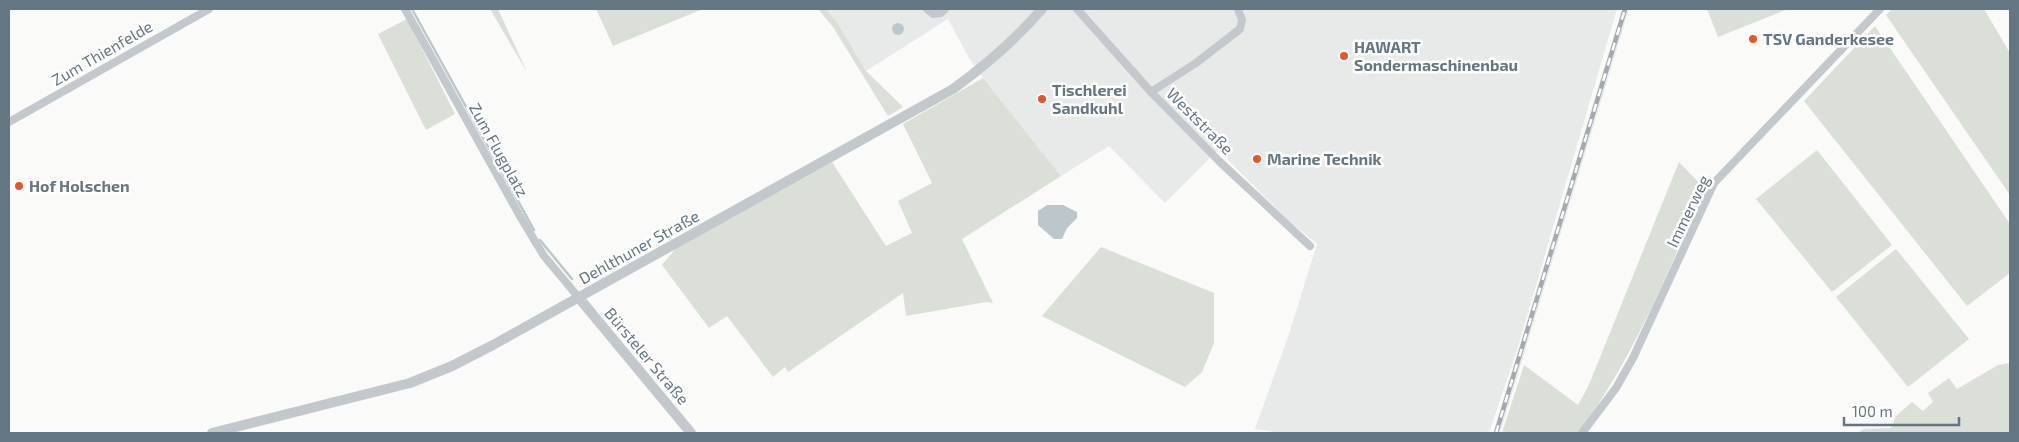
<svg xmlns="http://www.w3.org/2000/svg" width="2019" height="442" viewBox="0 0 2019 442" font-family="'Exo 2',sans-serif">
<style>
.built{fill:#e8e9e9}
.green{fill:#dadfd7}
.water{fill:#bbc7cb}
.lines{fill:none;stroke-linecap:round;stroke-linejoin:round}
.stream{stroke:#bbc7cb;stroke-width:2.5}
.minor{stroke:#c3c8cc;stroke-width:8}
.tertiary{stroke:#c3c8cc;stroke-width:10}
.rail-casing{stroke:#a2aab0;stroke-width:4.5}
.rail{stroke:#fff;stroke-width:2.5;stroke-dasharray:8;stroke-linecap:butt}
.poi-dot{fill:#e4572e;stroke:#fff;stroke-width:2}
.labels{text-anchor:middle;stroke-width:5;stroke-linejoin:round;paint-order:stroke}
.poi-label{font-size:16px;font-weight:bold;fill:#657683;stroke:#fff;text-anchor:start}
.street-label{font-size:16px;fill:#657683;stroke:#fff}
</style>
<rect width="100%" height="100%" fill="#fafaf8"/>
<path class="built" d="M 826,9 L 1617,9 L 1517,350 L 1489,433 L 1281,433 L 1255,429 L 1289,334 L 1317,244 L 1289,221 L 1218,150 L 1165,203 L 1109,146 L 1061,176 L 983,78 L 969,58 L 948,19 L 866,71 L 837,22 Z
M 1622,9 L 1629,9 L 1500,433 L 1493,433 Z"/>
<path class="green" d="M 490,9 L 498,9 L 527,72 Z
M 596,9 L 703,9 L 613,46 Z
M 818,9 L 826,9 L 837,22 L 866,71 L 903,107 L 888,116 L 833,27 Z
M 1707,9 L 1788,9 L 1718,37 Z
M 1892,9 L 1984,9 L 2010,53 L 2010,195 L 1886,15 Z
M 407,19 L 455,114 L 426,130 L 378,34 Z
M 1875,26 L 2010,224 L 2010,273 L 1967,306 L 1804,101 Z
M 983,78 L 1061,176 L 962,239 L 993,303 L 986,302 L 906,316 L 903,293 L 788,372 L 785,367 L 773,377 L 727,316 L 709,328 L 662,265 L 676,248 L 832,162 L 886,246 L 912,233 L 898,201 L 932,183 L 903,124 Z
M 1817,150 L 1892,245 L 1832,292 L 1756,199 Z
M 1679,162 L 1704,188 C 1669,271 1631,363 1578,433 L 1502,433 L 1524,365 L 1578,405 L 1588,387 Z
M 1101,247 L 1214,293 L 1214,343 L 1202,372 L 1185,387 L 1042,316 Z
M 1896,249 L 1969,339 L 1908,387 L 1836,297 Z
M 2010,363 L 2010,433 L 1858,433 L 1864,429 L 1891,428 L 1896,416 L 1912,402 L 1923,411 L 1933,402 L 1928,393 L 1949,378 L 1957,389 L 1998,365 Z"/>
<path class="water" d="M892 29a6 6 0 1 1 12 0a6 6 0 1 1-12 0Z
M 1047,205 L 1063,205 L 1077,212 L 1077,218 L 1067,228 L 1062,239 L 1054,239 L 1038,225 L 1038,211 Z"/>
<g class="lines">
<path class="stream" d="M 412,9 L 534,230
M 540,240 L 572,279"/>
<path class="minor" d="M 405,9 L 521,218 L 544,256 L 579,298
M 927,9 L 933,14 L 941,13 L 945,9
M 1077,9 L 1151,92 L 1220,162 L 1310,246
M 1151,92 L 1196,63 L 1240,29 L 1242,20 L 1238,9
M 9,122 L 209,9
M 1582,433 L 1616,388 L 1633,358 L 1714,183 L 1880,9"/>
<path class="tertiary" d="M 579,298 L 691,433
M 212,433 L 410,383 L 452,366 L 493,345 L 953,89 C 986,65 1015,40 1042,9"/>
<defs>
<path id="rail" d="M 1496,433 L 1625,9"/>
</defs>
<use href="#rail" class="rail-casing"/>
<use href="#rail" class="rail"/>
</g>
<g class="poi-dot">
<circle cx="1753" cy="39" r="5"/>
<circle cx="1344" cy="56" r="5"/>
<circle cx="1042" cy="99" r="5"/>
<circle cx="1257" cy="159" r="5"/>
<circle cx="19" cy="186" r="5"/>
</g>
<g class="labels">
<g class="poi-label">
<text x="1763" y="45">TSV Ganderkesee</text>
<text x="1354" y="53">HAWART<tspan x="1354" dy="18">Sondermaschinenbau</tspan></text>
<text x="1052" y="96">Tischlerei<tspan x="1052" dy="18">Sandkuhl</tspan></text>
<text x="1267" y="165">Marine Technik</text>
<text x="29" y="192">Hof Holschen</text>
</g>
<g class="street-label">
<text transform="translate(102 53) rotate(-30)" y="6">Zum Thienfelde</text>
<text transform="translate(1200 121) rotate(45)" y="6">Weststraße</text>
<text transform="translate(499 150) rotate(61)" y="6">Zum Flugplatz</text>
<text transform="translate(1688 211) rotate(-64)" y="6">Immerweg</text>
<text transform="translate(639 247) rotate(-29)" y="6">Dehlthuner Straße</text>
<text transform="translate(647 356) rotate(50)" y="6">Bürsteler Straße</text>
</g>
</g>
<rect width="2019" height="442" fill="none" stroke="#657683" stroke-width="20"/>
<path d="M1844 417v8h115v-8" fill="none" stroke="#657683" stroke-width="2.5"/>
<text x="1852" y="417" font-size="15" fill="#657683" stroke="#ffffff" stroke-width="4" paint-order="stroke">100 m</text>
</svg>
